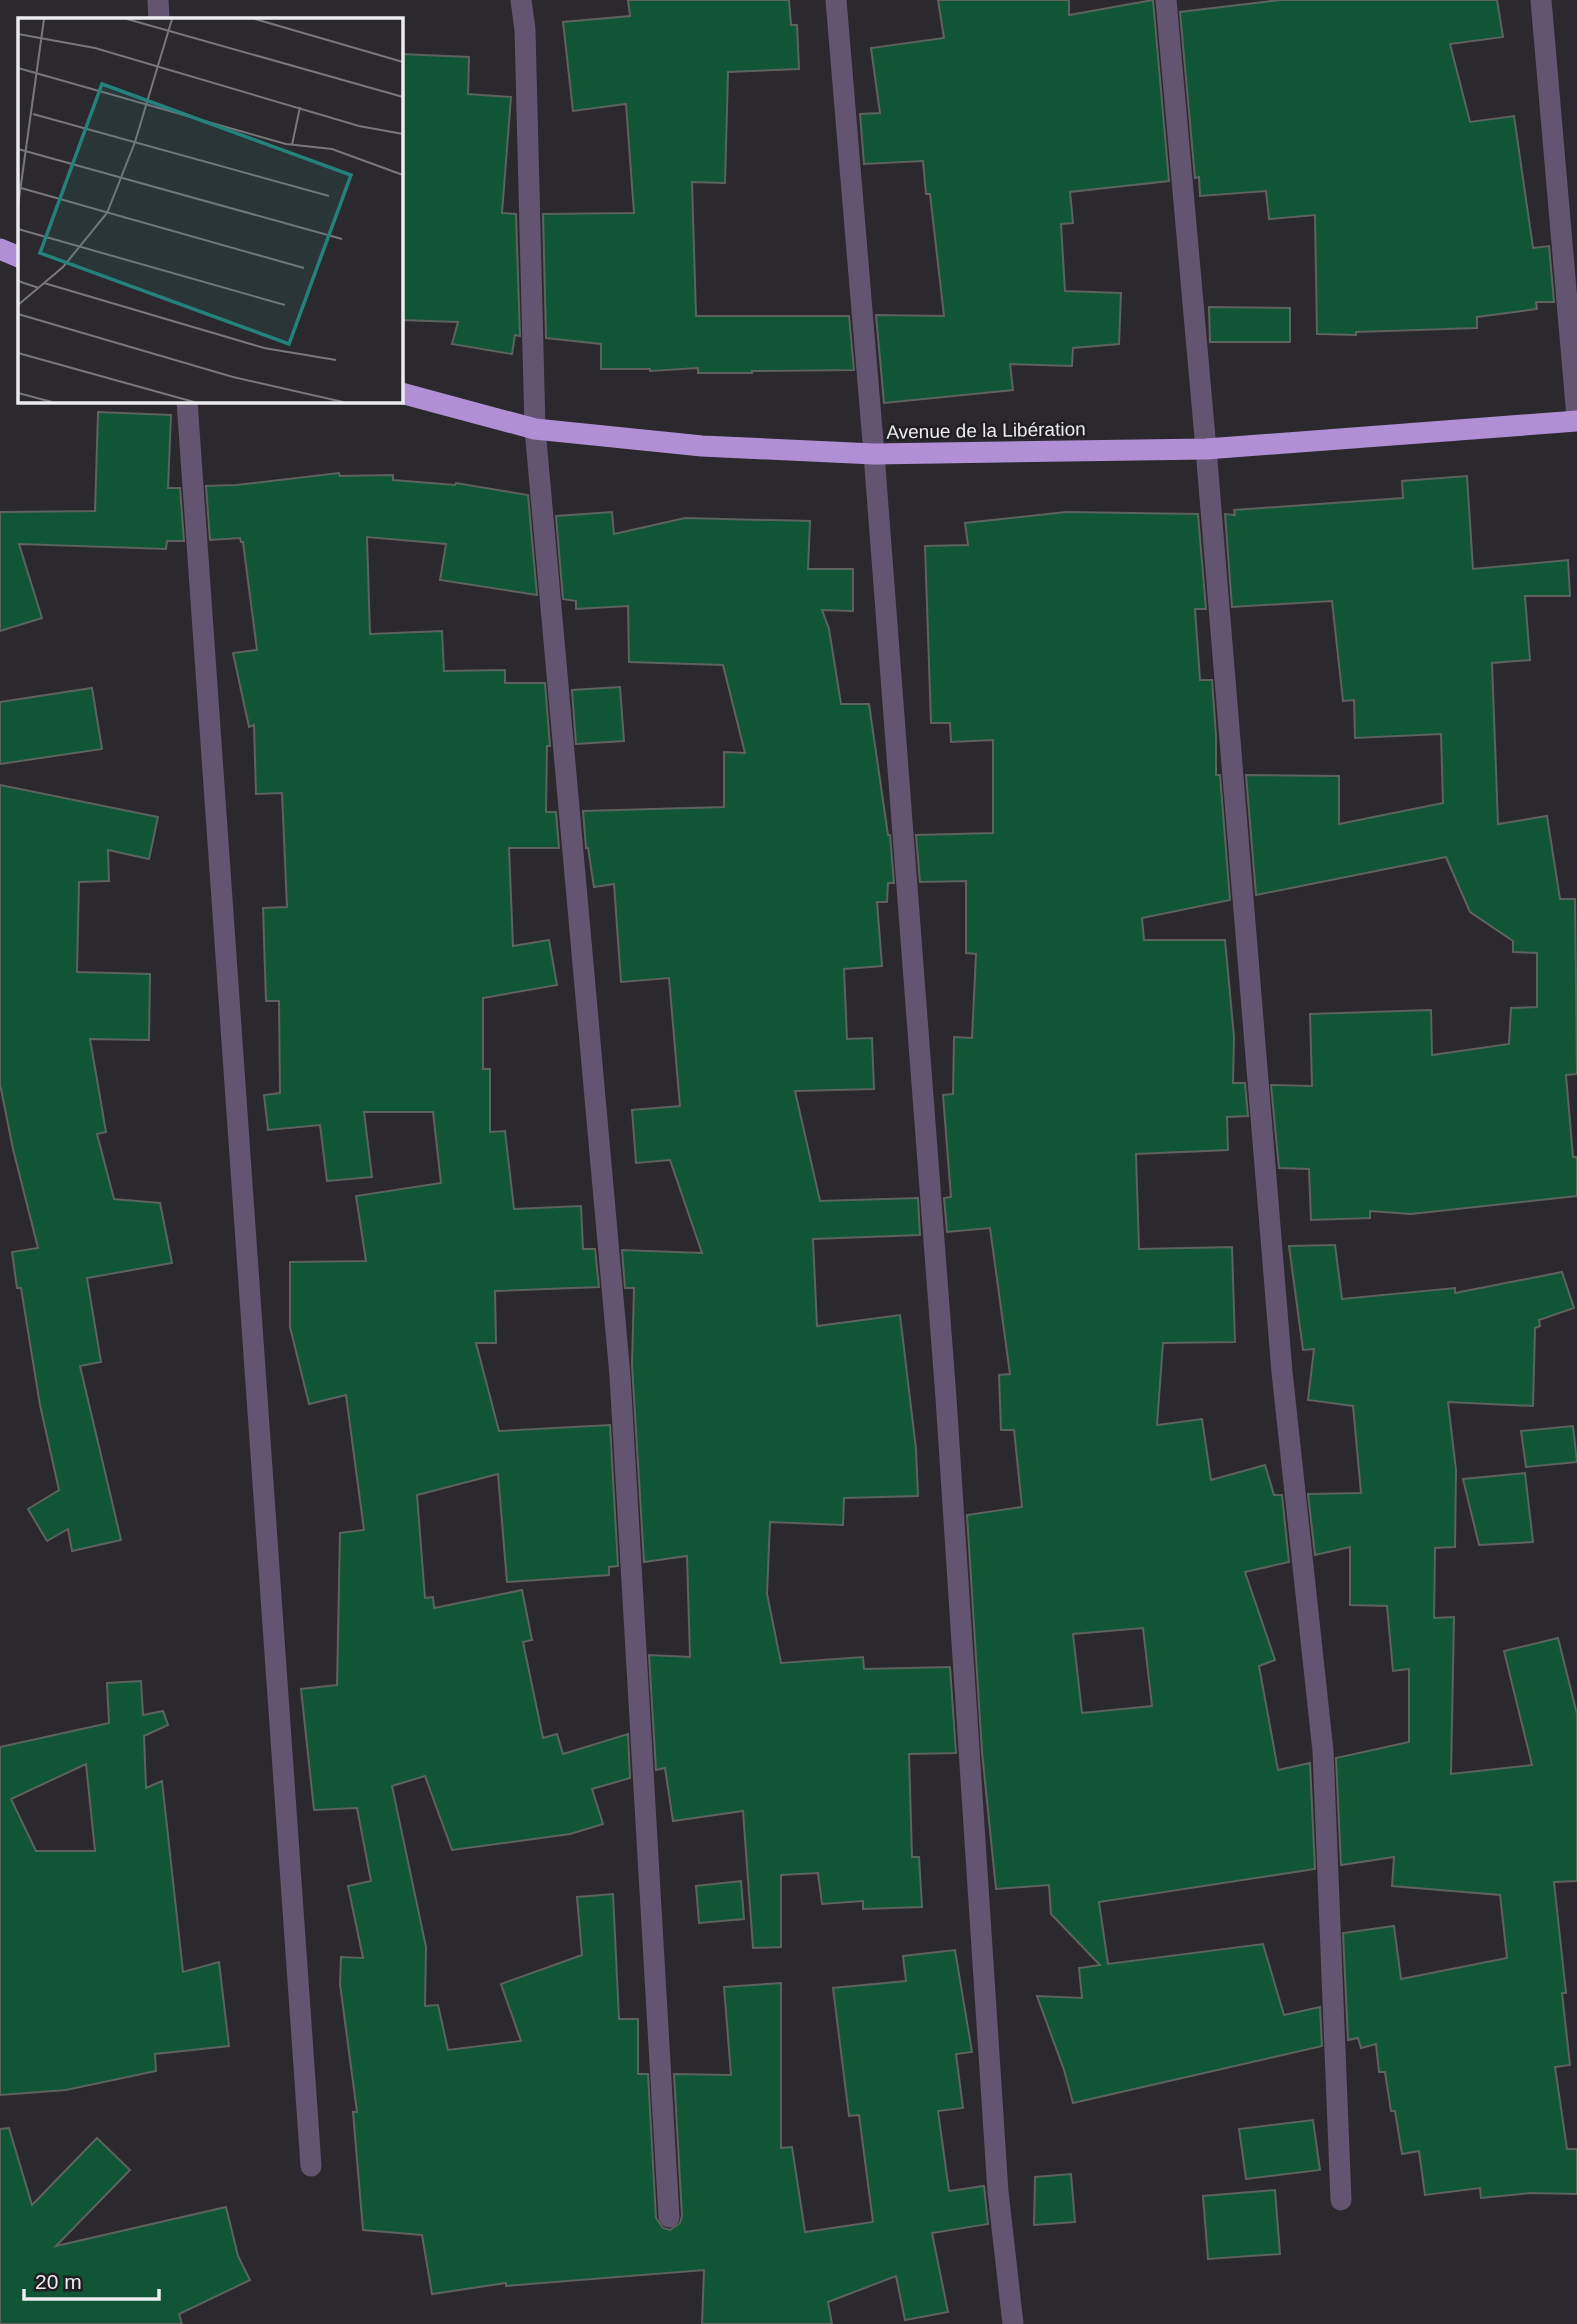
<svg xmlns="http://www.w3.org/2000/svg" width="1577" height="2324" viewBox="0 0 1577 2324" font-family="Arial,sans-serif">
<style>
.building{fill:#115537;stroke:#5d625f;stroke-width:2;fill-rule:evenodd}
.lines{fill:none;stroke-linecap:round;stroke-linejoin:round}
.minor{stroke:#635571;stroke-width:21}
.highway{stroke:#b18fd5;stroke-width:21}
.labels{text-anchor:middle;stroke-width:5;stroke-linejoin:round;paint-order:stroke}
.street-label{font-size:19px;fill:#edecef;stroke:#211f23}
.inset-road{fill:none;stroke:#79777b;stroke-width:2}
.view{fill:#25827b;fill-opacity:0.15;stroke:#25827b;stroke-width:3.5}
.inset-edge{fill:none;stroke:#edecef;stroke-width:3.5}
</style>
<rect width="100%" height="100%" fill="#2b292d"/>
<path class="building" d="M 628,0 L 789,0 L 791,25 L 797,25 L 799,69 L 728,72 L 725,183 L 692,182 L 696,316 L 849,316 L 854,370 L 752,371 L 752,373 L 698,373 L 698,368 L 650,371 L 650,369 L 601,369 L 601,344 L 546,338 L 543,214 L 634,213 L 626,104 L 573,111 L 563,22 L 630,16 Z
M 938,0 L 1069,0 L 1069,15 L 1153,0 L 1169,181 L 1070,192 L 1073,223 L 1061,224 L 1065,291 L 1121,293 L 1119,344 L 1073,348 L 1072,366 L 1010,364 L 1013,390 L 884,403 L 876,315 L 944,316 L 930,194 L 926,194 L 923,161 L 864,164 L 860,114 L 880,113 L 871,48 L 944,38 Z
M 1280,0 L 1497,0 L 1503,37 L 1450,44 L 1470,122 L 1514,116 L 1533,248 L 1549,246 L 1554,302 L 1536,302 L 1537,309 L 1477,317 L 1477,328 L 1356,332 L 1356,335 L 1317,334 L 1315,215 L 1269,219 L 1266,191 L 1200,196 L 1199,177 L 1195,178 L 1180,12 Z
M 401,54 L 469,57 L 468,94 L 511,97 L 502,213 L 516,214 L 520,336 L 515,335 L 512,354 L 452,344 L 458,322 L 401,320 Z
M 1209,307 L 1290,308 L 1290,342 L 1210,342 Z
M 98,412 L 171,415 L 168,488 L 180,488 L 184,541 L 167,541 L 166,549 L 19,544 L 42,618 L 0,631 L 0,512 L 95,511 Z
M 339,473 L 340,476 L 393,475 L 393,480 L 455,485 L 456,483 L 528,495 L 537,595 L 440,580 L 446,544 L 367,537 L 370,634 L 442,631 L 444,671 L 505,670 L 505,683 L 545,683 L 550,746 L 547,746 L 546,812 L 556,812 L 559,848 L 509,848 L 513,946 L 549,940 L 557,985 L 483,998 L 483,1069 L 490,1069 L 490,1132 L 505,1131 L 514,1209 L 581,1206 L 583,1249 L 595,1249 L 599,1287 L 495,1291 L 496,1343 L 476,1343 L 499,1431 L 610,1425 L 618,1566 L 609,1567 L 609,1575 L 507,1582 L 498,1474 L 417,1495 L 425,1598 L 433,1597 L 434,1608 L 522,1590 L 532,1640 L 523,1642 L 543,1738 L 557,1734 L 563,1754 L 628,1734 L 630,1778 L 592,1789 L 603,1824 L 570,1834 L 452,1850 L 425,1776 L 392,1786 L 426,1947 L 425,2006 L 438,2005 L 448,2050 L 521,2041 L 501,1984 L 582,1955 L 577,1897 L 613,1894 L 619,2019 L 638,2019 L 638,2074 L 648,2074 L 656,2218 L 663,2228 L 670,2230 L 680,2223 L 682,2216 L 674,2074 L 731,2075 L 724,1987 L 781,1983 L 781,2148 L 792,2147 L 805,2232 L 873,2222 L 859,2115 L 849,2116 L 833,1988 L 906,1981 L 903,1956 L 955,1950 L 972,2052 L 956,2054 L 963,2108 L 938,2111 L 949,2191 L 984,2186 L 988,2224 L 932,2233 L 948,2312 L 905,2320 L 896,2276 L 828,2302 L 832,2324 L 702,2324 L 704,2270 L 506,2286 L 506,2283 L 432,2294 L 422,2235 L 363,2230 L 353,2112 L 357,2112 L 340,1984 L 341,1957 L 363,1958 L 348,1886 L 371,1881 L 357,1808 L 314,1810 L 301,1689 L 337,1685 L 340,1533 L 364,1530 L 346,1395 L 309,1404 L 290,1327 L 290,1262 L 366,1261 L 356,1196 L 441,1183 L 433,1112 L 364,1112 L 372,1177 L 327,1181 L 320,1125 L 268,1130 L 264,1095 L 280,1093 L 279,1001 L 266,1001 L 263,908 L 287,907 L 282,793 L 256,794 L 254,725 L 249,727 L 233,653 L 257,650 L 243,542 L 241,542 L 240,538 L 210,540 L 206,486 L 236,485 Z
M 1467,476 L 1473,569 L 1568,560 L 1570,596 L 1525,596 L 1530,660 L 1492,663 L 1498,824 L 1547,816 L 1560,899 L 1575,899 L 1577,1074 L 1566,1075 L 1573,1157 L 1577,1157 L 1577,1196 L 1411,1214 L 1370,1211 L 1370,1218 L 1311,1220 L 1309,1169 L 1279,1168 L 1271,1085 L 1312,1086 L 1310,1014 L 1431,1010 L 1432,1055 L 1509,1044 L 1511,1008 L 1537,1007 L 1537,953 L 1513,952 L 1513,941 L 1470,912 L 1446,857 L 1256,895 L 1246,775 L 1339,776 L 1339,824 L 1443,803 L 1441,734 L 1355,738 L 1354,700 L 1343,701 L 1332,601 L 1232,607 L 1225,514 L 1235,515 L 1234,510 L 1403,498 L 1402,481 Z
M 612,512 L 614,534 L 685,518 L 810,521 L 808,569 L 853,569 L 853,611 L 822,610 L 829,629 L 841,704 L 869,704 L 888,835 L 890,835 L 894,883 L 888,883 L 887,902 L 877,902 L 882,966 L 844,969 L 847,1039 L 872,1038 L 874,1089 L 795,1091 L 820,1201 L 918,1198 L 920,1235 L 813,1239 L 817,1326 L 900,1315 L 916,1449 L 918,1496 L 844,1498 L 843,1525 L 770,1522 L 767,1594 L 781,1663 L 863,1657 L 864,1669 L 950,1667 L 956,1753 L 909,1754 L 912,1857 L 919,1857 L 922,1907 L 863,1909 L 863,1901 L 822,1904 L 818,1873 L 781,1875 L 781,1947 L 753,1948 L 743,1811 L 673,1821 L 665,1768 L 656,1770 L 649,1655 L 690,1657 L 687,1556 L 644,1562 L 632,1365 L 634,1288 L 625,1288 L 622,1250 L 702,1253 L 670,1160 L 636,1163 L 632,1110 L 680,1106 L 669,978 L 621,982 L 614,884 L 594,887 L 588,848 L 586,848 L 583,811 L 724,807 L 724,752 L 745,753 L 723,665 L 629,662 L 628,606 L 576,609 L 576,601 L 563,599 L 556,516 Z
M 1066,512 L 1198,514 L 1206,609 L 1195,609 L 1200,680 L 1212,680 L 1216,736 L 1216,775 L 1220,775 L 1230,900 L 1142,918 L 1144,940 L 1225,940 L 1234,1037 L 1233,1083 L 1245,1083 L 1248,1116 L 1227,1117 L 1228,1150 L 1136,1154 L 1139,1249 L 1232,1247 L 1235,1342 L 1163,1343 L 1157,1425 L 1202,1419 L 1211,1480 L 1265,1465 L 1274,1495 L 1282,1495 L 1289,1562 L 1245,1572 L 1275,1660 L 1259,1666 L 1278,1770 L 1310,1763 L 1315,1869 L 1099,1902 L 1108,1964 L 1263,1944 L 1284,2015 L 1320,2007 L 1322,2046 L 1073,2103 L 1064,2070 L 1037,1996 L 1082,1998 L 1079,1968 L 1100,1965 L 1051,1914 L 1049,1885 L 996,1889 L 982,1752 L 967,1515 L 1022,1507 L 1014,1430 L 1001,1430 L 999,1375 L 1010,1374 L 990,1228 L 947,1232 L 944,1198 L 951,1197 L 943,1095 L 953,1094 L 954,1037 L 972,1038 L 976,954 L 966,953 L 966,881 L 920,882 L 916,835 L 993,833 L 993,740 L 951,742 L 950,723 L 931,723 L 925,546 L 968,545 L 965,523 ZM 1143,1628 L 1152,1706 L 1082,1713 L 1073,1634 Z
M 620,687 L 624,741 L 576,744 L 572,690 Z
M 92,688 L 102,749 L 0,764 L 0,702 Z
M 0,785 L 158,817 L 149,859 L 108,850 L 109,881 L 79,882 L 77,972 L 150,974 L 149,1040 L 90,1039 L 106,1132 L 97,1134 L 114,1199 L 160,1203 L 172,1263 L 87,1278 L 101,1362 L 80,1366 L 121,1540 L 72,1551 L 68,1529 L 47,1541 L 28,1509 L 59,1490 L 40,1405 L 21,1288 L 17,1288 L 12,1252 L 38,1248 L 13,1149 L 0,1084 Z
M 1335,1245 L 1342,1299 L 1455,1288 L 1455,1293 L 1562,1272 L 1574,1308 L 1539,1320 L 1540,1326 L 1535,1328 L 1533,1406 L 1448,1402 L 1456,1470 L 1455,1547 L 1435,1548 L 1434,1618 L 1454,1617 L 1451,1774 L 1532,1765 L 1504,1651 L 1558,1638 L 1577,1714 L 1577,1881 L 1554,1882 L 1566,1993 L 1562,1993 L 1570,2065 L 1555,2067 L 1567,2149 L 1577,2149 L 1577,2194 L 1531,2193 L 1481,2198 L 1480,2188 L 1425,2195 L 1419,2151 L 1402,2154 L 1395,2111 L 1391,2111 L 1385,2072 L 1379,2072 L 1376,2044 L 1361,2048 L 1358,2038 L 1348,2040 L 1343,1933 L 1394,1926 L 1401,1979 L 1507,1958 L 1500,1895 L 1392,1886 L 1394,1857 L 1341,1865 L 1336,1758 L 1409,1742 L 1409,1669 L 1393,1671 L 1387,1606 L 1350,1605 L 1350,1547 L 1315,1555 L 1308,1494 L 1361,1493 L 1353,1406 L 1308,1400 L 1314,1349 L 1303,1350 L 1289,1246 Z
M 1573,1426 L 1577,1462 L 1526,1467 L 1521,1431 Z
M 1525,1473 L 1533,1542 L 1479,1545 L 1463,1479 Z
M 141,1681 L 143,1715 L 163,1711 L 168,1725 L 144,1736 L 146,1788 L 162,1781 L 183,1972 L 219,1962 L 229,2046 L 155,2054 L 156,2071 L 66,2090 L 0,2095 L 0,1747 L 109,1723 L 107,1683 ZM 86,1764 L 95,1851 L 36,1851 L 11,1799 Z
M 741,1881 L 744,1919 L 699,1923 L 696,1886 Z
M 1313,2120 L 1320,2170 L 1246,2179 L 1239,2129 Z
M 9,2128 L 32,2205 L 97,2138 L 130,2170 L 56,2246 L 226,2207 L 238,2256 L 250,2280 L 179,2314 L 182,2324 L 0,2324 L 0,2129 Z
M 1071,2174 L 1075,2222 L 1034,2225 L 1035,2177 Z
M 1275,2190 L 1280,2254 L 1208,2259 L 1203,2196 Z"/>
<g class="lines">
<path class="minor" d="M 158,0 L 159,19
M 521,0 L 525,30 L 535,429 L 620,1376 L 669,2217
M 836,0 L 874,454 L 946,1398 L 998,2192 L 1013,2324
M 1166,0 L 1206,449 L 1282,1372 L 1323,1751 L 1341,2200
M 1541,0 L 1577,417
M 187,401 L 311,2166"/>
<path class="highway" d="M 0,249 L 19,257
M 401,393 L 535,429 L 702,446 L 874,454 L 1206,449 L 1577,421"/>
</g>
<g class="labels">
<g class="street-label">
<text transform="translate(986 430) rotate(-1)" y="7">Avenue de la Libération</text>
</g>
</g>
<g transform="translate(18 18)">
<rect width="385" height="385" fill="#2b292d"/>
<path class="inset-road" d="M 109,1 L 385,79M 237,1 L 385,44M 0,16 L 77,30 L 341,108 L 385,116M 0,50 L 268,126 L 314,131 L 385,157M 15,96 L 311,178M 274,127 L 282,89M 0,131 L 324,221M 3,170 L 286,250M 0,188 L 26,1M 0,211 L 267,287M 0,263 L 21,270M 26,265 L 246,330 L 318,342M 0,287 L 45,249 L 89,195 L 117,124 L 154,1M 0,296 L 215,359 L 325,384M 0,335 L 176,384M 0,375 L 34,384"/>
<path class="view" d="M 84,66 L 333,157 L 271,326 L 22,235 Z"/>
<rect width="385" height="385" class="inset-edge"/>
</g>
<path d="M24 2289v10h135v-10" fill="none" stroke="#edecef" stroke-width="3.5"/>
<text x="35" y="2289" font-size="21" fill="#edecef" stroke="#211f23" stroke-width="5" paint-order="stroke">20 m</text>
</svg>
